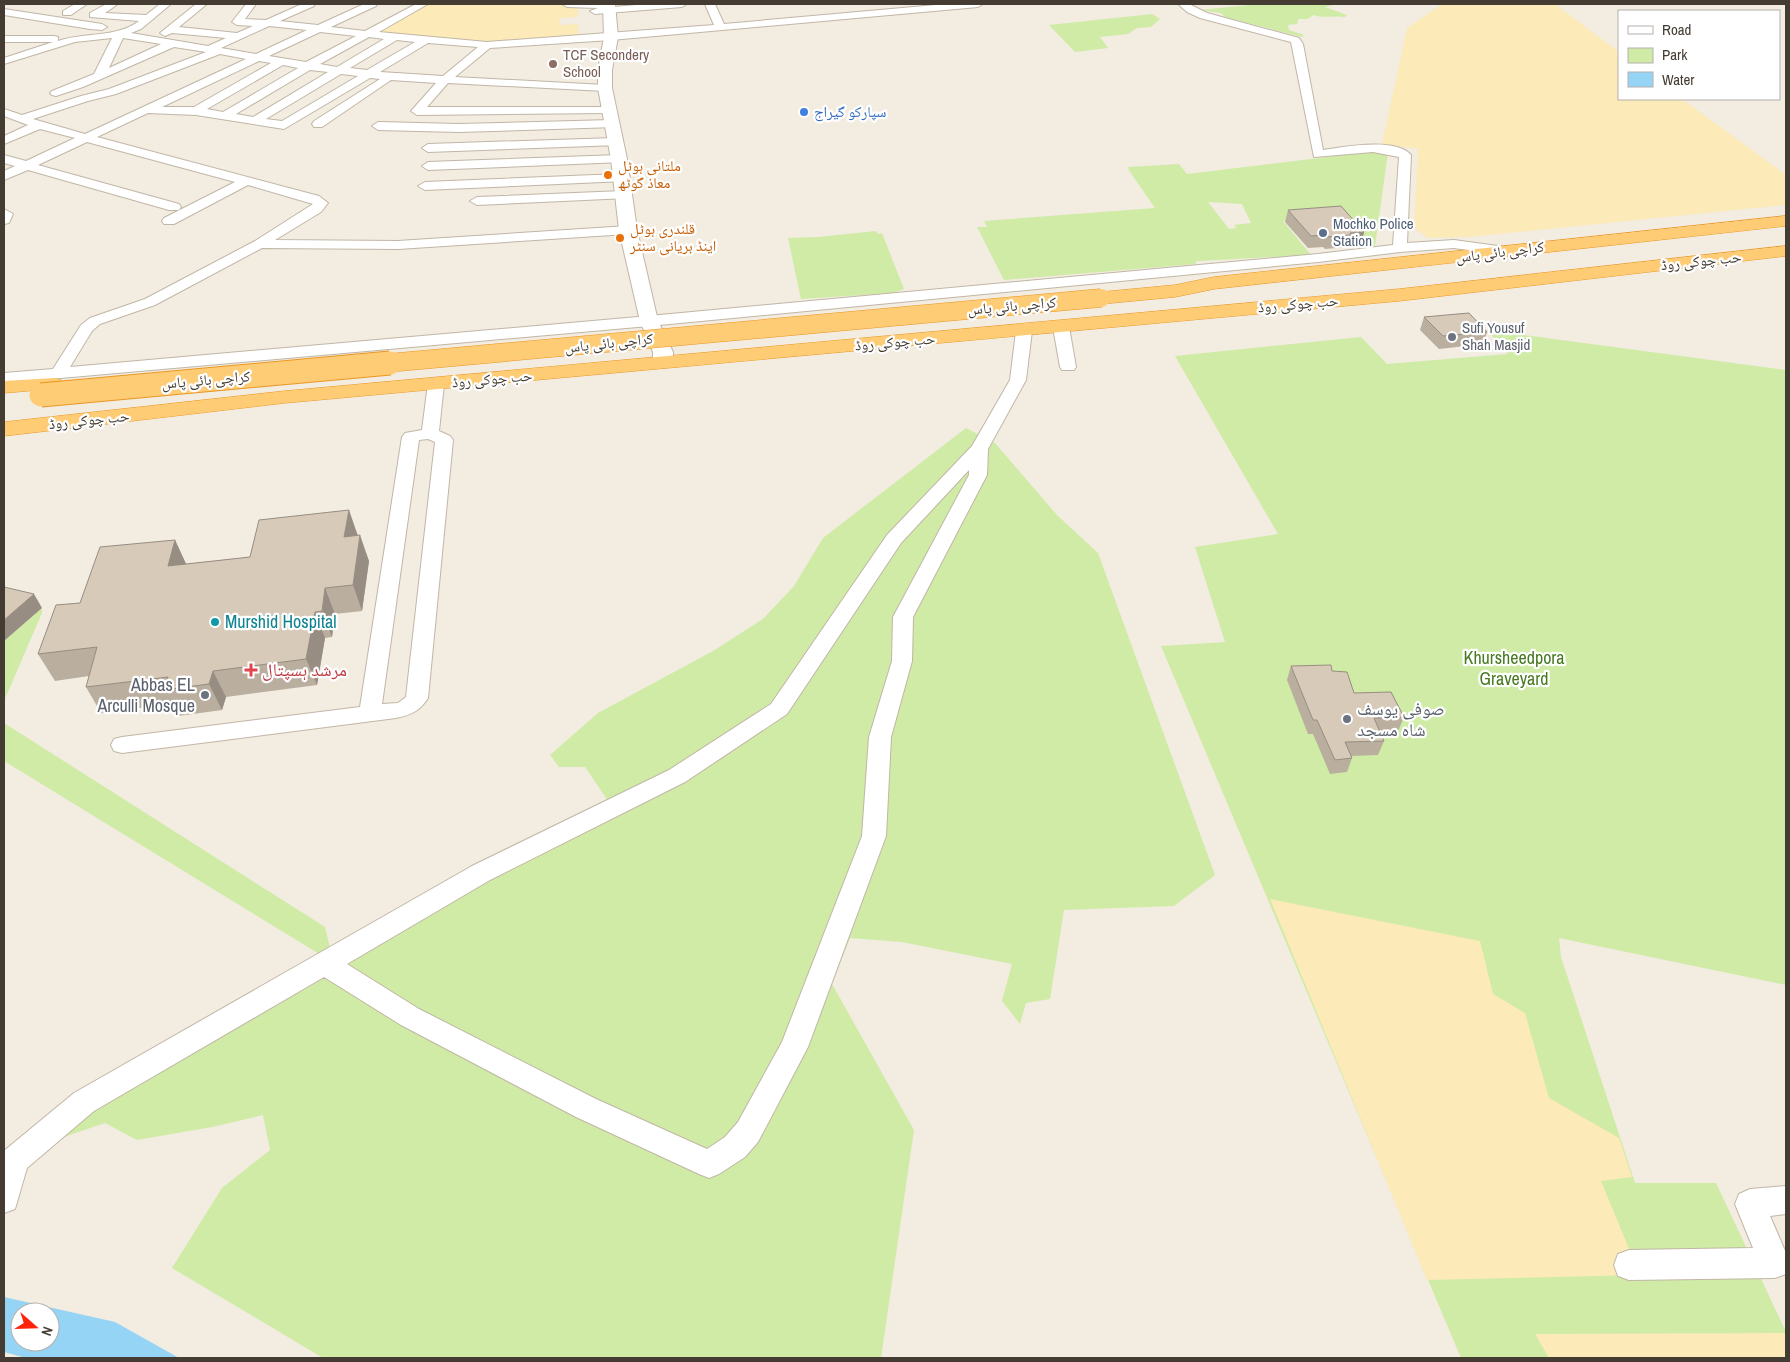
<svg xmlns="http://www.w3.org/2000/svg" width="1790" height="1362" viewBox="0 0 1790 1362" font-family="'Archivo Narrow','Noto Naskh Arabic',sans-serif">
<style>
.green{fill:#cfeba5;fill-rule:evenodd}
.sand{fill:#fceab8}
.water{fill:#96d4f6;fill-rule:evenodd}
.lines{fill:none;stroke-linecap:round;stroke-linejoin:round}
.minor-casing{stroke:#c1b6a6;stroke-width:2}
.tertiary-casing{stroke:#c1b6a6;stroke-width:2}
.trunk-casing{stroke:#ea9623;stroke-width:1}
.minor{fill:#fff;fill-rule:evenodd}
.tertiary{fill:#fff;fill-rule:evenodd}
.trunk{fill:#ffcc76;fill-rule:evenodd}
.trunk-bridge-far1-casing{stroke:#ea9623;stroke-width:19;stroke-linecap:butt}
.trunk-bridge-casing{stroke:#ea9623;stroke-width:25;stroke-linecap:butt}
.trunk-bridge-far1{stroke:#ffcc76;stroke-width:18}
.trunk-bridge{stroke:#ffcc76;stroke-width:23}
.wall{fill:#baae9f}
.shaded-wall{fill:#978d82}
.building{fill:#d8cab9;stroke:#978d82}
.education-dot{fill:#8d6e63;stroke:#fff;stroke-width:2}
.shop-dot{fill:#3f7fe0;stroke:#fff;stroke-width:2}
.food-dot{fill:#e8710a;stroke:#fff;stroke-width:2}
.service-dot{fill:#5c6f8a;stroke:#fff;stroke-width:2}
.worship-dot{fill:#6b7280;stroke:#fff;stroke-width:2}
.culture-dot{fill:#0f9aa8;stroke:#fff;stroke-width:2}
.health-dot{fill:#e0444e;stroke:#fff;stroke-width:2}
.labels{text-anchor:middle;stroke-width:4.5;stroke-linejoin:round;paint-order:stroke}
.far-education-label{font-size:15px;fill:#785e54;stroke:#fff;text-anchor:start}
.far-shop-label{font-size:15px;fill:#366cbe;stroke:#fff;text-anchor:start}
.far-food-label{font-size:15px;fill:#c56008;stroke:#fff;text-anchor:start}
.far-service-label{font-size:15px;fill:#4e5e75;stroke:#fff;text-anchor:start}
.far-street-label{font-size:15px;fill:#443c32;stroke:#fff}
.far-worship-label{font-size:15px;fill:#5b616d;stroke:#fff;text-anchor:start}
.culture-label{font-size:18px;fill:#0d838f;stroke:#fff;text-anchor:start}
.park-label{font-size:18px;fill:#477921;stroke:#fff}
.health-label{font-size:18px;fill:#be3a42;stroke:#fff;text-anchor:start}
.worship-label{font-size:18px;fill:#5b616d;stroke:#fff;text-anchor:end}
</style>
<rect width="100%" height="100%" fill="#f2ece1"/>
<path class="green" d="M 1261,4 L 1338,4 L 1325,7 L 1347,15 L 1345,17 C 1334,15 1324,19 1314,15 L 1307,19 L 1298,19 L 1297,24 L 1288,25 L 1289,30 L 1304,35 L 1302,37 L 1225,17 L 1221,13 L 1199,10 Z
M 1152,14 L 1160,19 L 1151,27 L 1137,28 L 1128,34 L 1100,37 L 1108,48 L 1075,52 L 1049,25 Z
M 1385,150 L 1388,152 L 1375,246 L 1358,248 L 1355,246 L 1363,244 L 1339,217 L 1283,221 L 1311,255 L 1198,261 L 1195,262 L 1196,264 L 1004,280 L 977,227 L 987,227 L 984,221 L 1155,208 L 1128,169 L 1129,169 L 1128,167 L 1179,164 L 1187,174 ZM 1208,202 L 1242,204 L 1251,223 L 1234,225 L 1237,228 L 1229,229 Z
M 876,231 L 878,234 L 882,233 L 904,289 L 893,293 L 801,299 L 788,238 L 818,237 Z
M 1487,330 L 1786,370 L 1786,985 L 1559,938 L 1561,957 L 1635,1183 L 1716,1183 L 1786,1332 L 1786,1358 L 1461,1358 L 1161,646 L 1225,642 L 1195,547 L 1278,534 L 1175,356 L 1361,337 L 1387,364 L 1508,354 Z
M 966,428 L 995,443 L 1057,515 L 1098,553 L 1215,875 L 1174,906 L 1064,910 L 1050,999 L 1026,1003 L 1020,1024 L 1002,1001 L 1012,964 L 902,942 L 850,938 L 832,984 L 914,1130 L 881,1358 L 323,1358 L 172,1268 L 222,1188 L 270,1150 L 263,1115 L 212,1127 L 137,1140 L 105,1123 L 49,1142 L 75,1114 L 463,892 L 617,814 L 585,767 L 559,767 L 550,755 L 598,713 L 713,651 L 763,619 L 794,586 L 823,538 Z
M 42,608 L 42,613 L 4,701 L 4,641 Z
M 4,723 L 325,927 L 330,948 L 321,955 L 4,761 Z"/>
<path class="sand" d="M 425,4 L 578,5 L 578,17 L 560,18 L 559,25 L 578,24 L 578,37 L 483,42 L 373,31 Z
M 1442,4 L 1555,4 L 1619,52 L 1619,99 L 1682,99 L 1786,175 L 1786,205 L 1469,237 L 1428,238 L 1414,228 L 1418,149 L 1382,144 L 1407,28 Z
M 1270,899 L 1480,941 L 1493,994 L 1525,1013 L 1549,1098 L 1619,1138 L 1632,1177 L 1601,1181 L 1640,1275 L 1427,1280 Z
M 1786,1333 L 1786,1358 L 1549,1358 L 1535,1334 Z"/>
<path class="water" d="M 4,1297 L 115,1322 L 179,1358 L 26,1358 L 4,1352 ZM 20,1312 L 50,1312 L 50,1342 L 20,1342 Z"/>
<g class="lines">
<defs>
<path id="minor" d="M 75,4 L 87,4 L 71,15 L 63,15 L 63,11 Z
M 106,4 L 118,4 L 105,13 L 146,15 L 160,4 L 171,4 L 141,29 L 131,33 L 208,46 L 226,38 L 172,33 L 165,36 L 160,33 L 196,4 L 207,4 L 179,27 L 237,33 L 253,26 L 237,25 L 232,22 L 246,4 L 256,4 L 245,19 L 266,20 L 302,4 L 315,4 L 314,6 L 280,21 L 318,25 L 364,4 L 377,4 L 376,6 L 331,27 L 365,31 L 416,4 L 428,4 L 379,32 L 487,42 L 714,25 L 705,4 L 715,4 L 724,24 L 947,4 L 983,4 L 978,7 L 611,40 L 490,48 L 455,77 L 605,85 L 611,88 L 605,91 L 448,83 L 427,107 L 612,107 L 614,109 L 608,113 L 417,115 L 411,111 L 436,83 L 391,80 L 322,127 L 314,127 L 312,124 L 314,121 L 380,79 L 370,78 L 284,129 L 196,115 L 148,113 L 97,137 L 319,196 L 328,203 L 321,212 L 275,240 L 398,241 L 628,226 L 635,230 L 628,234 L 398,249 L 262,248 L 155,305 L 100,324 L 92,331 L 70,367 L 649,316 L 1318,254 L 1393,245 L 1399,157 L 1373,152 L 1314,157 L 1291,42 L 1200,18 L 1187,12 L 1178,4 L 1189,4 L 1207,13 L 1299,38 L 1303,44 L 1323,150 C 1344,147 1396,137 1411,155 L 1407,243 L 1454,240 L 1505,247 L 1510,248 L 1512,251 L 1510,254 L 1505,255 L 1454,248 L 1400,252 L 1318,262 L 649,326 L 4,383 L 4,373 L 53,369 L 81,325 L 90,318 L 145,299 L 255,241 L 313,204 L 248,185 L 174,224 L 164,224 L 162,221 L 164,218 L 235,182 L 87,142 L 38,165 L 179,204 L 181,207 L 179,210 L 169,210 L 28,170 L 4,180 L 4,171 L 15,166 L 4,163 L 4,155 L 26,161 L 75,138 L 40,129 L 4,144 L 4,136 L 28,125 L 4,116 L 4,109 L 22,115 L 81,96 L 109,89 L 206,52 L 174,47 L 83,87 L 56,96 L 52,95 L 50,93 L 52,91 L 94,74 L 112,38 L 75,42 L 4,64 L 4,58 L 53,42 L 4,42 L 4,36 L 54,36 L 58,37 L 58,41 C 84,32 117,38 139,21 L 90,17 L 90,13 ZM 269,26 L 307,30 L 256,54 L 221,48 ZM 320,32 L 356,36 L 306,62 L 269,56 ZM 369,37 L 384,39 L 337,67 L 320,64 ZM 123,38 L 161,44 L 109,68 ZM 397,40 L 415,42 L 367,70 L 350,68 ZM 428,43 L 478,47 L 443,76 L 380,72 ZM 220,54 L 246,59 L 85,134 L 33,119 L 88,101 L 116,94 ZM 259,61 L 271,63 L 194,107 L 162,107 ZM 283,65 L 298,68 L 223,112 L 207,109 ZM 310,70 L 328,72 L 253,117 L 236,114 ZM 341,74 L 358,76 L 282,121 L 266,119 Z
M 562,4 L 613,4 L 613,7 L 648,4 L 687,4 L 682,7 L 595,14 L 590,11 L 598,8 L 567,7 Z
M 4,9 L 102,24 L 107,27 L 102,30 L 90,29 L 4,15 Z
M 612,120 L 618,124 L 616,127 L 459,132 L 378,130 L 372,126 L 378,122 L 459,124 Z
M 615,138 L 619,139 L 621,142 L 619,145 L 428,152 L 422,148 L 428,144 Z
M 619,155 L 625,159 L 623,162 L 428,170 L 422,166 L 428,162 Z
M 620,174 L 625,175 L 626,178 L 625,181 L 425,190 L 418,186 L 425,182 Z
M 623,191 L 628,192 L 630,195 L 628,198 L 477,205 L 470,201 L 477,197 Z
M 4,209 L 13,214 L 9,223 L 4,224 Z
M 1061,322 L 1066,324 L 1069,327 L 1076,367 L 1074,370 L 1062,370 L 1060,367 L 1053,327 L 1056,324 Z
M 1024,326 L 1029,328 L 1032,331 L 1026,380 L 988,449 L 987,475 L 913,617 L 912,661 L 891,737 L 886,836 L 808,1047 L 758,1142 L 745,1157 L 719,1174 L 709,1178 L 699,1174 L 576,1117 L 401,1025 L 324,977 L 94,1111 L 27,1168 L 15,1209 L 4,1213 L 5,1150 L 74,1093 L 472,866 L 669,770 L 771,704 L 887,535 L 972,446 L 1010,380 L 1016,331 L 1019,328 ZM 969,470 L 969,475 L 893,617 L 892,661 L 869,737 L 862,836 L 782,1042 L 738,1122 L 725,1137 L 707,1149 L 596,1099 L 419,1009 L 347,964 L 490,880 L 685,782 L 787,714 L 901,543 Z
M 436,379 L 442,381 L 444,384 L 439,431 L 450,436 L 453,440 L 428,698 C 420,711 411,715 396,718 L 122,753 L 114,751 L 111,745 L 114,739 L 122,737 L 360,707 L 402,437 L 405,433 L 422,430 L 428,384 L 430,381 ZM 428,439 L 435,442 L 406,697 L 398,703 L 382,704 L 419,440 Z
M 1786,1186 L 1786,1214 L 1770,1216 L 1786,1253 L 1786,1274 L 1775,1278 L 1629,1280 L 1618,1276 L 1614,1265 L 1618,1254 L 1629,1250 L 1753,1248 L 1735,1204 L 1739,1194 L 1750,1189 Z"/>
<path id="tertiary" d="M 603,4 L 615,4 L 618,37 L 612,70 L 612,88 L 627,159 L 637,230 L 658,321 L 673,352 L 673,362 L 670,366 L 663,368 L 656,366 L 653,362 L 653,352 L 640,321 L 619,230 L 611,159 L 598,88 L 598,70 L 604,37 Z"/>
<path id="trunk" d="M 1786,216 L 1786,226 L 1214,289 L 1175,297 L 1101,304 L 1094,302 L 1091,298 L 1094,294 L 1101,292 L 1175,285 L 1214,277 Z
M 1786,246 L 1786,256 L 1399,301 L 285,403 L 4,436 L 4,422 L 285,391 L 1399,289 Z
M 54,378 L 61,380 L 65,384 L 61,388 L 4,393 L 4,381 Z"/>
</defs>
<use href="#minor" class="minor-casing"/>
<use href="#tertiary" class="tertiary-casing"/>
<use href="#trunk" class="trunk-casing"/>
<use href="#minor" class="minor"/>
<use href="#tertiary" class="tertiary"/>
<use href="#trunk" class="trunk"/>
<defs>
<path id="trunk-bridge-far1" d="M 377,364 L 1101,298"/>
<path id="trunk-bridge" d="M 41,395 L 390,363"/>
</defs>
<use href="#trunk-bridge-far1" class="trunk-bridge-far1-casing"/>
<use href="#trunk-bridge" class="trunk-bridge-casing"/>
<use href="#trunk-bridge-far1" class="trunk-bridge-far1"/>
<use href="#trunk-bridge" class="trunk-bridge"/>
</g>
<path class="wall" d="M 1288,210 L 1364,232 L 1361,244 L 1349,245 L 1348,247 L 1325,249 L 1323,247 L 1308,248 L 1285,222 Z
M 1424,317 L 1487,332 L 1483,344 L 1439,349 L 1420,330 Z
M 358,535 L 369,561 L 362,611 L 335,614 L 332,637 L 325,638 L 317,685 L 226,697 L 222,710 L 178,716 L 172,704 L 101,713 L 86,687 L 89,676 L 55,681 L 38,654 L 80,603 L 175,540 L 186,564 L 250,557 Z
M 1291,666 L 1332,671 L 1354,693 L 1404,717 L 1398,731 L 1380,732 L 1384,741 L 1378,755 L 1351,756 L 1352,758 L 1347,772 L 1330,774 L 1313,734 L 1308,734 L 1287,680 Z"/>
<path class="shaded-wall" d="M 1364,232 L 1361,244 L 1349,245 L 1351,235 L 1350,233 Z
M 349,510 L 358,536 L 344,537 Z
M 360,535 L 369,561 L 362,611 L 353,585 Z
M 175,540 L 187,566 L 168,566 Z
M 325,588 L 335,614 L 332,637 L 322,611 Z
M 34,594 L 42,608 L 4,641 L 4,620 Z
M 315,612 L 325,638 L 317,685 L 306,659 Z
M 213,671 L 226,697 L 222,710 L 209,684 Z"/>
<path class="building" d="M 1341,206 L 1364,232 L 1350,233 L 1351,235 L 1327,237 L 1325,235 L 1311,236 L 1288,210 Z
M 1469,313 L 1487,332 L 1443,336 L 1424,317 Z
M 349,510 L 344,537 L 360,535 L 353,585 L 325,588 L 322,611 L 315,612 L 306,659 L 213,671 L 209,684 L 164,690 L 168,677 L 86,687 L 97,647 L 38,654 L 56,605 L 80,603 L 100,547 L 175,540 L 168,566 L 250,557 L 259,520 Z
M 4,587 L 34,594 L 4,620 Z
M 1331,665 L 1332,671 L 1347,672 L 1354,693 L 1391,692 L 1404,717 L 1374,718 L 1384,741 L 1345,742 L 1352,758 L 1335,760 L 1317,720 L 1313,720 L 1291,666 Z"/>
<circle class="education-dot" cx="553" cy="64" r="5"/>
<circle class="shop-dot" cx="804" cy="112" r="5"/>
<g class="food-dot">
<circle cx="608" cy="175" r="5"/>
<circle cx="620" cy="238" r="5"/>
</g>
<circle class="service-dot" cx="1323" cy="233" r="5"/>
<g class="worship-dot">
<circle cx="1452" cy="337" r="5"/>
<circle cx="205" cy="695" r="5"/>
<circle cx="1347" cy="719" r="5"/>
</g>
<circle class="culture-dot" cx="215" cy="622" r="5"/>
<path class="health-dot" d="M248.5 662.5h5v5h5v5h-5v5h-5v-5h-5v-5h5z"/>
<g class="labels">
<g class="far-education-label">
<text x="563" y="60">TCF Secondery<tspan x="563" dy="17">School</tspan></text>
</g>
<g class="far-shop-label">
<text x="814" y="117">سپارکو گیراج</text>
</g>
<g class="far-food-label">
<text x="618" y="171">ملتانی ہوٹل<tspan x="618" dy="17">معاذ گوٹھ</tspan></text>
<text x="630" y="234">قلندری ہوٹل<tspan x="630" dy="17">اینڈ بریانی سنٹر</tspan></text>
</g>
<g class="far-service-label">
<text x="1333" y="229">Mochko Police<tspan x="1333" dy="17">Station</tspan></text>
</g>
<g class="far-street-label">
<text transform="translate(1500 252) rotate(-7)" y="5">کراچی بائی پاس</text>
<text transform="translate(1701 261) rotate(-6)" y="5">حب چوکی روڈ</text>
<text transform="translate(1298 304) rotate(-5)" y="5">حب چوکی روڈ</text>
<text transform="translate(1012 306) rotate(-5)" y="5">کراچی بائی پاس</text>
<text transform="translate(895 342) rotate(-5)" y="5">حب چوکی روڈ</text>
<text transform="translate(609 343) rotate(-6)" y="5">کراچی بائی پاس</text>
<text transform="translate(492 379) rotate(-5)" y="5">حب چوکی روڈ</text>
<text transform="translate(206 380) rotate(-5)" y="5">کراچی بائی پاس</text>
<text transform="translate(89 420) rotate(-6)" y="5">حب چوکی روڈ</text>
</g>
<g class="far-worship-label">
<text x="1462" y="333">Sufi Yousuf<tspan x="1462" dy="17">Shah Masjid</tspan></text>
</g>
<g class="culture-label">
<text x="225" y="628">Murshid Hospital</text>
</g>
<g class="park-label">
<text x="1514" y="664">Khursheedpora<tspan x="1514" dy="21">Graveyard</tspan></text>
</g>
<g class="health-label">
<text x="262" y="676">مرشد ہسپتال</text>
</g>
<g class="worship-label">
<text x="195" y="691">Abbas EL<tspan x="195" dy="21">Arculli Mosque</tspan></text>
<text x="1357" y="715" text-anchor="start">صوفی یوسف<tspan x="1357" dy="21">شاہ مسجد</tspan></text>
</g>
</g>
<rect width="1790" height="1362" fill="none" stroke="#443c32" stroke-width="10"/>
<rect x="1618" y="10" width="162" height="90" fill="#ffffff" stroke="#b4b1ad"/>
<rect x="1628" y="26" width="25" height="8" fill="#ffffff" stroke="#b4b1ad"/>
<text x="1662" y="35" font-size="15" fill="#443c32">Road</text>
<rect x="1628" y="48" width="25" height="15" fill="#cfeba5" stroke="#b4b1ad"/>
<text x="1662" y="60" font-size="15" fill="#443c32">Park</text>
<rect x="1628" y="72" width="25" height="15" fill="#96d4f6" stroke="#b4b1ad"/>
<text x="1662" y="85" font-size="15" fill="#443c32">Water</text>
<g transform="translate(35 1327) rotate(110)"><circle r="24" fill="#ffffff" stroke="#b4b1ad"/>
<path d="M0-4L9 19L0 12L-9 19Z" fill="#ff230b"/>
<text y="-8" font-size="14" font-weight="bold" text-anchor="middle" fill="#443c32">N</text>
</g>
</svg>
